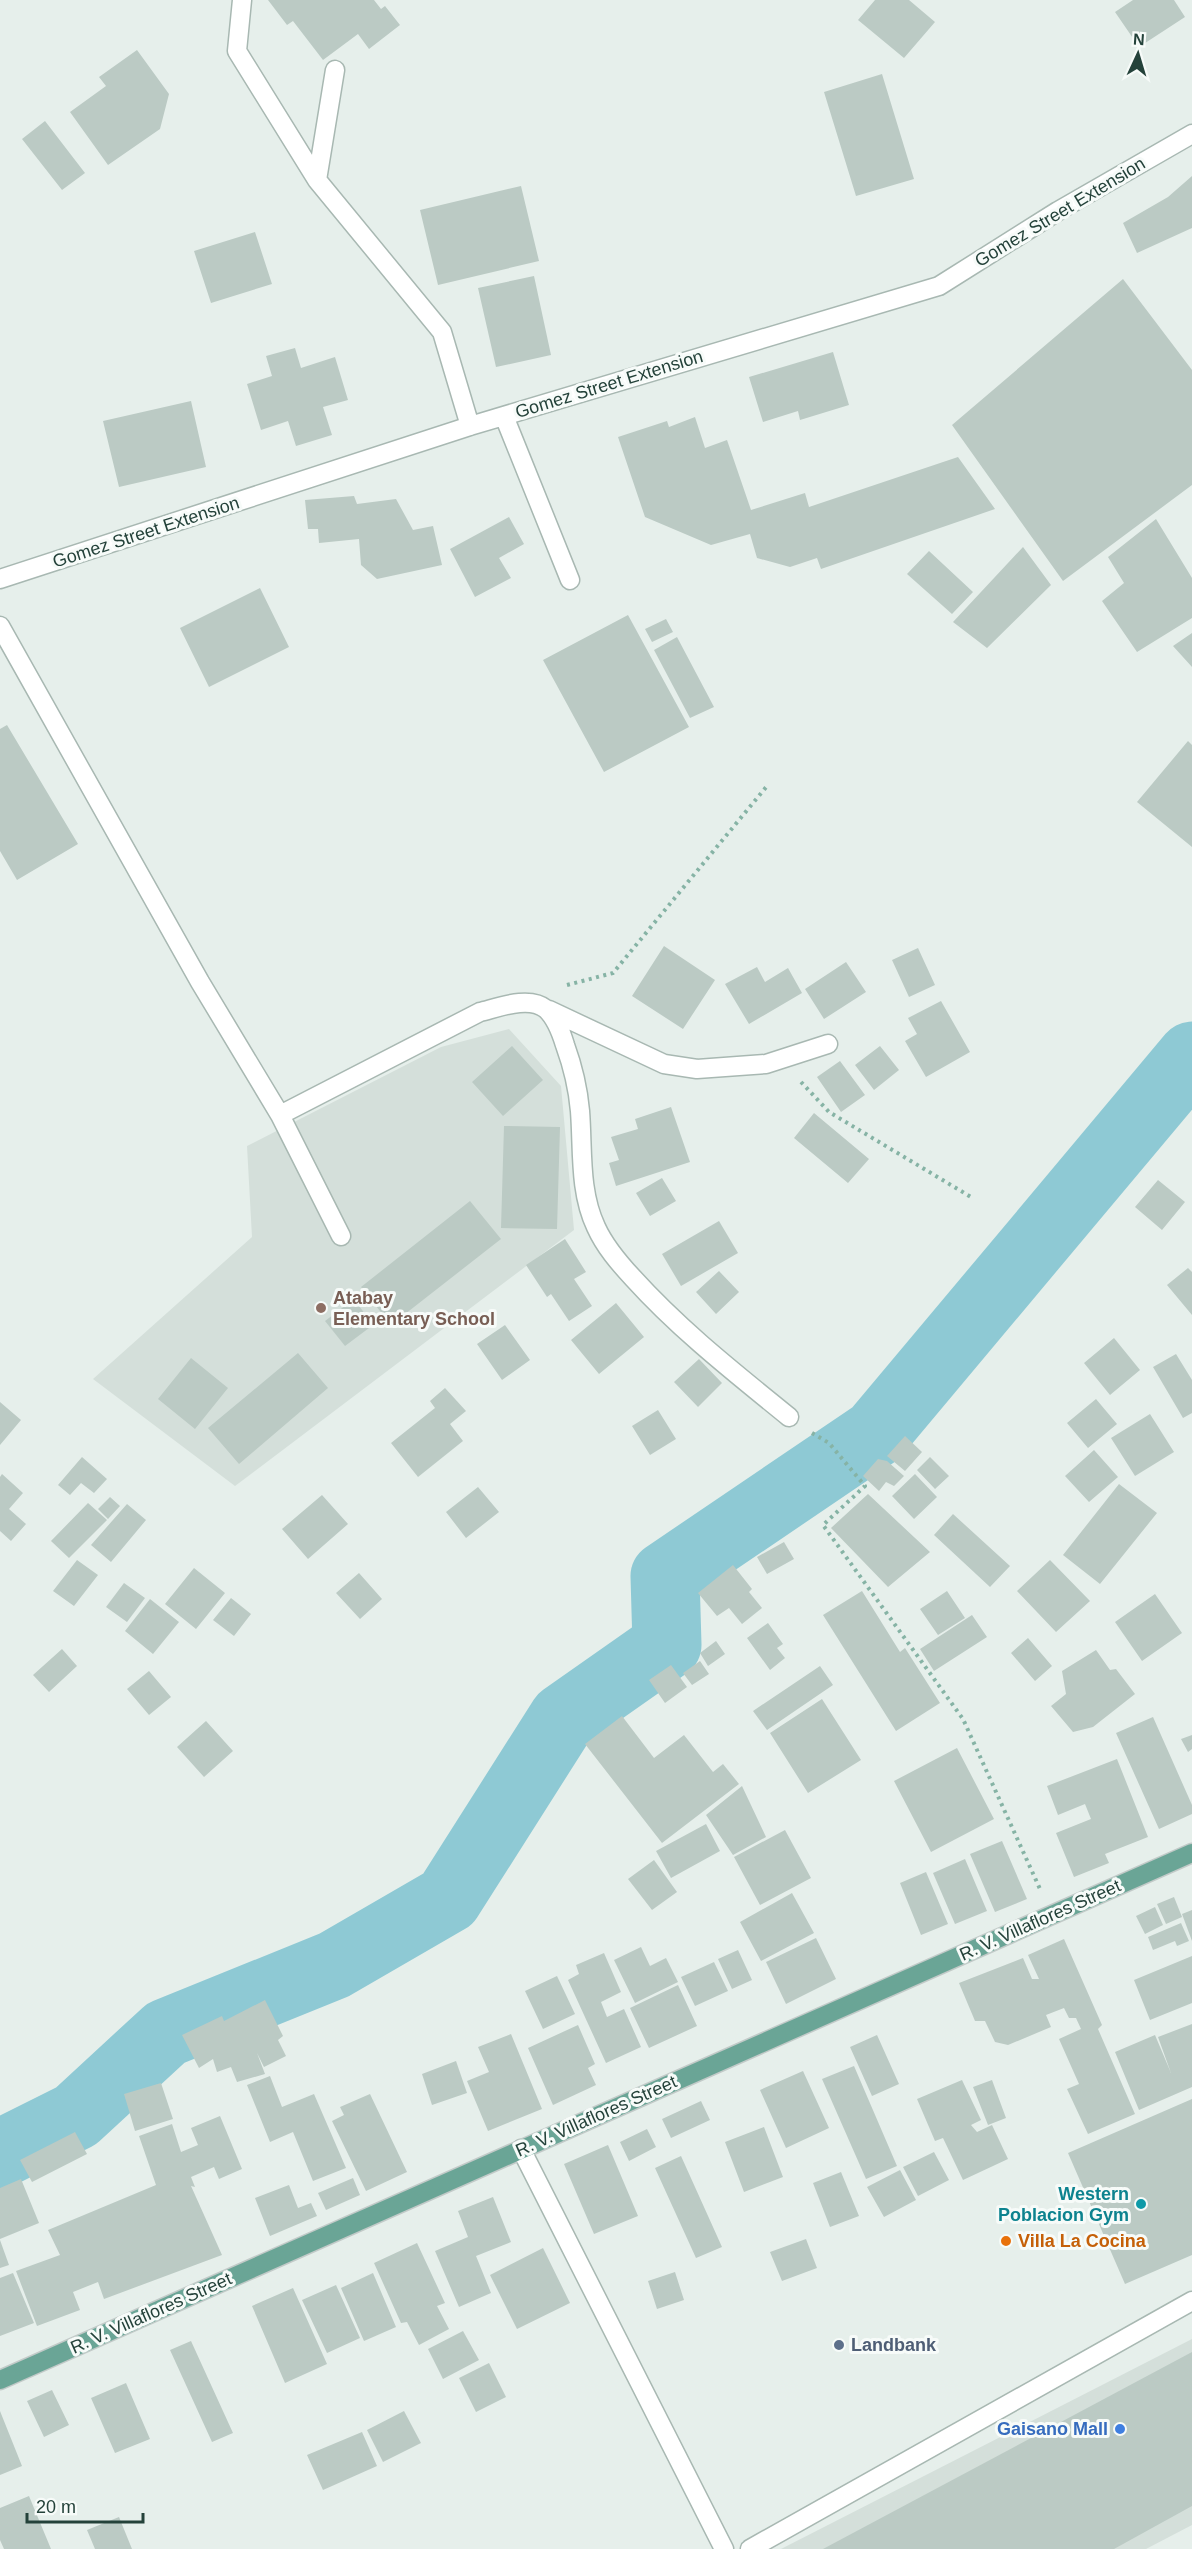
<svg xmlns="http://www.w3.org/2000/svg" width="1192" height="2549" viewBox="0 0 1192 2549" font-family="Helvetica,sans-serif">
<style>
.built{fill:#d4dfda}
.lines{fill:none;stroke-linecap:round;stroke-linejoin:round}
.river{stroke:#8ec9d4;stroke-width:69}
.building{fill:#bbcac4}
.minor-casing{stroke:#a8b8b2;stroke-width:21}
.major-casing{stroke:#c2cac8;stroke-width:21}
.path{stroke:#86b3a5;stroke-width:4;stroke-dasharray:3 4.5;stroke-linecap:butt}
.minor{stroke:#fff;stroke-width:18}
.major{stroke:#6aa596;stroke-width:18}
.education-dot{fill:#8d6e63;stroke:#f7fbf9;stroke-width:2}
.culture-dot{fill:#0f9aa8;stroke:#f7fbf9;stroke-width:2}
.food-dot{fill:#e8710a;stroke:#f7fbf9;stroke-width:2}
.service-dot{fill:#5c6f8a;stroke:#f7fbf9;stroke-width:2}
.shop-dot{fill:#3f7fe0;stroke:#f7fbf9;stroke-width:2}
.labels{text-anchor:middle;stroke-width:6;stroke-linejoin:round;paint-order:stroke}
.street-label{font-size:18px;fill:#24423a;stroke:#f7fbf9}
.education-label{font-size:18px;font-weight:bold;fill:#785e54;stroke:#f7fbf9;text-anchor:start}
.culture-label{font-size:18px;font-weight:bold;fill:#0d838f;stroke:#f7fbf9;text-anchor:end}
.food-label{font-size:18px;font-weight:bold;fill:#c56008;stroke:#f7fbf9;text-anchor:start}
.service-label{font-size:18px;font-weight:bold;fill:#4e5e75;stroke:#f7fbf9;text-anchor:start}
.shop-label{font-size:18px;font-weight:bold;fill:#366cbe;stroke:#f7fbf9;text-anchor:end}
</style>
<rect width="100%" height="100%" fill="#e6efeb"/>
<path class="built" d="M 509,1029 L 561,1086 L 574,1230 L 235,1486 L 93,1379 L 252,1237 L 247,1146 L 441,1047 Z
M 1192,2339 L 1192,2525 L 1146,2549 L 781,2549 Z"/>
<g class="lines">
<path class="river" d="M 0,2154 L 76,2116 L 166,2033 L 334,1965 L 448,1899 L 563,1718 L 667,1645 L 665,1576 L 876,1433 L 1192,1056"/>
</g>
<path class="building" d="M 268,0 L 374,0 L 381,9 L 385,6 L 400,25 L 369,49 L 358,34 L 323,60 L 293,21 L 287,25 Z
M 875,0 L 909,0 L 935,22 L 904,58 L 858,20 Z
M 1133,0 L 1174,0 L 1185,17 L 1139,47 L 1115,12 Z
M 137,50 L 169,94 L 160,129 L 108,165 L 70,112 L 106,86 L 99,77 Z
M 882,74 L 914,179 L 856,196 L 824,92 Z
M 45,121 L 85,173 L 62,190 L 22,139 Z
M 1192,176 L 1192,228 L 1137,253 L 1123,223 L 1168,197 Z
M 521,186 L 539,261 L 438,285 L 420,210 Z
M 255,232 L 272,284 L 211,303 L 194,251 Z
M 534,276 L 551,355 L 496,367 L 478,288 Z
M 1123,279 L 1192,370 L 1192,485 L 1063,581 L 952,425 Z
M 295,348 L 301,368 L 335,357 L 348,400 L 323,407 L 332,435 L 296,446 L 288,421 L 261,430 L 247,384 L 272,376 L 266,356 Z
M 833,352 L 849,405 L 800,420 L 798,411 L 763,422 L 749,377 Z
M 191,401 L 206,467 L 119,487 L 103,421 Z
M 695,417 L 705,448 L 727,440 L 751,510 L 805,493 L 809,507 L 958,457 L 995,509 L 821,569 L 817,558 L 790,567 L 757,558 L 750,534 L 711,545 L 645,517 L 618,437 L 667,421 L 669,427 Z
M 354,496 L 357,504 L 396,499 L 413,530 L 433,526 L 442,565 L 377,579 L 361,565 L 359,539 L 319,543 L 318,529 L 308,529 L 305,500 Z
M 509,517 L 524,544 L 499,558 L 511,578 L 475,597 L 450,549 Z
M 1156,519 L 1192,578 L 1192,618 L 1137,652 L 1102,601 L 1124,583 L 1108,557 Z
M 1023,547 L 1051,585 L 987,648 L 953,622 Z
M 929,551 L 973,592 L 952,614 L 907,574 Z
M 260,588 L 289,647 L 209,687 L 180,628 Z
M 628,615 L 689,727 L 604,772 L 543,660 Z
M 666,619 L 673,632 L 652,642 L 645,629 Z
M 1192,633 L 1192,667 L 1173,646 Z
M 677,637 L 714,707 L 690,718 L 654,650 Z
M 7,725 L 78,844 L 17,880 L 0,851 L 0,729 Z
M 1188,741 L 1192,745 L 1192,847 L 1137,802 Z
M 664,946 L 715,980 L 683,1029 L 632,996 Z
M 918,948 L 935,985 L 909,997 L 892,960 Z
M 846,962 L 866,992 L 824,1019 L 805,989 Z
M 757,967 L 765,982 L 788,968 L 802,993 L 749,1024 L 725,984 Z
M 941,1001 L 970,1052 L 926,1077 L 905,1041 L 917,1034 L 908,1018 Z
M 512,1046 L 543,1080 L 503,1116 L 472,1082 Z
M 880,1046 L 899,1070 L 874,1090 L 855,1065 Z
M 840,1061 L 865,1095 L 841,1112 L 817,1077 Z
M 671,1107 L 690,1162 L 616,1186 L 609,1163 L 619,1160 L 611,1137 L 638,1129 L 635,1119 Z
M 814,1113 L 869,1159 L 848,1183 L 794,1138 Z
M 504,1126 L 560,1127 L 557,1229 L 501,1228 Z
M 662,1178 L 676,1201 L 650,1216 L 636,1193 Z
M 1158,1180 L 1185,1202 L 1162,1230 L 1135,1207 Z
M 470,1201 L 501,1239 L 391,1325 L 361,1287 Z
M 719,1221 L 738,1253 L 681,1286 L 662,1254 Z
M 565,1239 L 586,1272 L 574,1279 L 592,1306 L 569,1321 L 551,1294 L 547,1297 L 526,1265 Z
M 1188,1268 L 1192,1272 L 1192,1315 L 1167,1285 Z
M 719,1271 L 739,1292 L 716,1314 L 696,1292 Z
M 354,1299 L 373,1325 L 345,1346 L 325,1321 Z
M 616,1303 L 644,1337 L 599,1374 L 571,1340 Z
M 505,1325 L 530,1360 L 502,1380 L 477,1344 Z
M 1114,1338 L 1140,1370 L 1110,1395 L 1084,1363 Z
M 298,1353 L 328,1388 L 239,1464 L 208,1428 Z
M 1176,1354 L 1192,1380 L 1192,1413 L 1183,1418 L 1153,1367 Z
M 191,1358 L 228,1388 L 195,1429 L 158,1399 Z
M 699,1359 L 722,1383 L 698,1407 L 674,1382 Z
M 445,1388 L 466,1411 L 450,1424 L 463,1441 L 418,1477 L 391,1443 L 435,1408 L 430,1401 Z
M 1096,1399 L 1117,1424 L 1088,1448 L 1067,1423 Z
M 0,1402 L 21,1420 L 0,1445 Z
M 658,1410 L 676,1439 L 650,1455 L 632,1426 Z
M 1150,1414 L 1174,1452 L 1135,1476 L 1111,1438 Z
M 905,1436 L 922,1452 L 905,1471 L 887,1456 Z
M 1094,1450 L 1118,1477 L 1089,1502 L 1065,1476 Z
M 82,1457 L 107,1479 L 94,1493 L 81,1483 L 70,1495 L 58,1485 Z
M 930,1457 L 949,1476 L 935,1489 L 917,1470 Z
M 878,1459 L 887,1461 L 904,1476 L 894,1486 L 886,1482 L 879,1491 L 863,1476 Z
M 2,1474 L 23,1493 L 9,1509 L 26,1524 L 11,1541 L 0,1531 L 0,1477 Z
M 915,1474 L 937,1497 L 914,1519 L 892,1496 Z
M 1119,1484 L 1157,1513 L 1100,1584 L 1063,1555 Z
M 478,1487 L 499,1512 L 466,1538 L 446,1512 Z
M 868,1494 L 930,1552 L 888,1587 L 831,1528 Z
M 322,1495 L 348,1524 L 308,1559 L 282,1529 Z
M 110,1497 L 120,1506 L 108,1519 L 98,1509 Z
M 88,1503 L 107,1520 L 69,1558 L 51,1541 Z
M 127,1504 L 146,1520 L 111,1562 L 91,1545 Z
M 953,1514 L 1010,1566 L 990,1587 L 934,1535 Z
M 784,1542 L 794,1559 L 767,1574 L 757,1557 Z
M 77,1560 L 98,1575 L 74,1606 L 53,1591 Z
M 1050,1560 L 1090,1601 L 1056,1632 L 1017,1591 Z
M 733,1565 L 752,1589 L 749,1592 L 762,1608 L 742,1624 L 729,1608 L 717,1616 L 698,1593 Z
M 194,1568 L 225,1593 L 196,1629 L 165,1604 Z
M 359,1573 L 382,1599 L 360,1619 L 336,1593 Z
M 124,1583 L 145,1598 L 127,1622 L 106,1607 Z
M 862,1591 L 900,1652 L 905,1648 L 940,1703 L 896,1731 L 823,1615 Z
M 947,1591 L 965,1618 L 938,1635 L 920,1609 Z
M 1155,1594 L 1182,1633 L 1142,1661 L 1115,1622 Z
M 231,1598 L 251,1614 L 234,1636 L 213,1620 Z
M 150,1599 L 179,1622 L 153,1654 L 125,1631 Z
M 972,1615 L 987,1637 L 934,1671 L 920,1649 Z
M 768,1623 L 783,1644 L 777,1648 L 785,1658 L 770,1670 L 747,1638 Z
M 1028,1638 L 1052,1666 L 1035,1681 L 1011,1653 Z
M 716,1641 L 725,1654 L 708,1666 L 700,1653 Z
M 62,1649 L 77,1666 L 49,1692 L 33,1675 Z
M 1096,1650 L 1110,1670 L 1116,1669 L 1135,1694 L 1093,1727 L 1073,1732 L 1051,1706 L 1066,1694 L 1062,1671 Z
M 700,1661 L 709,1674 L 692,1685 L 683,1673 Z
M 671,1665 L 687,1687 L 665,1703 L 649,1680 Z
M 820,1666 L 833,1685 L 767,1730 L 753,1711 Z
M 149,1671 L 171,1697 L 149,1715 L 127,1689 Z
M 822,1699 L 861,1760 L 808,1793 L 770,1733 Z
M 622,1716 L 654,1758 L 684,1735 L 713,1772 L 723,1764 L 739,1784 L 662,1843 L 585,1744 Z
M 1153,1717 L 1192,1805 L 1192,1814 L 1159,1829 L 1116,1733 Z
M 206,1721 L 233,1751 L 204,1777 L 177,1747 Z
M 1192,1735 L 1192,1749 L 1188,1752 L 1181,1739 Z
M 957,1748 L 994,1819 L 931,1852 L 894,1781 Z
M 1117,1759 L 1148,1837 L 1105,1854 L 1109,1863 L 1074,1877 L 1056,1833 L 1091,1819 L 1085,1804 L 1058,1815 L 1047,1786 Z
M 742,1786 L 766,1837 L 733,1855 L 706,1815 Z
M 706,1824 L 720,1851 L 671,1878 L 656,1851 Z
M 785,1830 L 811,1878 L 760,1905 L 734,1857 Z
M 1002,1841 L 1027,1899 L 995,1912 L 970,1854 Z
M 965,1859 L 987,1911 L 955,1924 L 933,1873 Z
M 654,1860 L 677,1892 L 652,1910 L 628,1879 Z
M 926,1872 L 948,1924 L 921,1935 L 900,1883 Z
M 792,1893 L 814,1933 L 761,1961 L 740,1922 Z
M 1174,1897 L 1182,1917 L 1166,1924 L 1157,1904 Z
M 1155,1907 L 1163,1925 L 1145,1934 L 1136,1916 Z
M 1192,1910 L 1192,1941 L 1182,1914 Z
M 1181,1923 L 1189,1941 L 1177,1946 L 1175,1941 L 1153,1950 L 1148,1937 Z
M 816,1938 L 836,1979 L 786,2004 L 766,1962 Z
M 1064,1939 L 1102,2025 L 1098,2029 L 1135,2114 L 1088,2134 L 1067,2089 L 1079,2084 L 1059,2039 L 1081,2029 L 1076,2018 L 1069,2018 L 1064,2008 L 1046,2015 L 1051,2027 L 1008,2045 L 995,2042 L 985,2021 L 975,2021 L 959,1983 L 1023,1958 L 1032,1979 L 1039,1979 L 1028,1955 Z
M 641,1947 L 650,1966 L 666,1958 L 678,1982 L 635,2003 L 614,1960 Z
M 738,1950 L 752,1980 L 732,1989 L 718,1959 Z
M 604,1953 L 621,1992 L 601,2002 L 607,2017 L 624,2009 L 641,2047 L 606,2063 L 568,1980 L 579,1974 L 576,1965 Z
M 1192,1956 L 1192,2003 L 1150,2020 L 1134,1980 Z
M 714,1962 L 728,1991 L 695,2006 L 681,1977 Z
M 557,1976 L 575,2014 L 543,2029 L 525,1991 Z
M 678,1985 L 697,2026 L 649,2048 L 630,2008 Z
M 265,2000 L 283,2036 L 278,2040 L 286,2056 L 264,2067 L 257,2053 L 265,2074 L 237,2082 L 231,2067 L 217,2072 L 213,2059 L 199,2068 L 182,2035 L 222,2016 L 224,2021 Z
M 1192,2024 L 1192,2087 L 1139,2110 L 1115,2052 L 1155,2035 L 1171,2073 L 1158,2037 Z
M 578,2025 L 595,2064 L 588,2068 L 596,2085 L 553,2105 L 528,2048 Z
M 511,2034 L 542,2109 L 488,2131 L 467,2081 L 489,2072 L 478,2047 Z
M 877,2035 L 899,2084 L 872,2096 L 850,2047 Z
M 456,2061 L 467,2093 L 432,2105 L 422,2074 Z
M 854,2066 L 897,2166 L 866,2179 L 822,2079 Z
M 803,2071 L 829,2128 L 786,2148 L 760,2090 Z
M 270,2076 L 282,2107 L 314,2094 L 346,2168 L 313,2181 L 293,2132 L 270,2142 L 247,2085 Z
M 962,2080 L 981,2120 L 971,2125 L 977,2132 L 992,2125 L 1008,2159 L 963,2180 L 943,2138 L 935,2141 L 917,2099 Z
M 992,2080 L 1006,2118 L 988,2125 L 973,2087 Z
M 161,2083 L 173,2119 L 135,2131 L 124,2094 Z
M 370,2094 L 407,2172 L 366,2191 L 332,2121 L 344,2115 L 340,2107 Z
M 1192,2099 L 1192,2255 L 1125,2284 L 1068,2153 Z
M 701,2101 L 710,2120 L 671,2138 L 662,2119 Z
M 220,2116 L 242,2169 L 219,2179 L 214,2167 L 191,2177 L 195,2187 L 191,2186 L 222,2255 L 104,2299 L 98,2282 L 73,2292 L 80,2310 L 37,2326 L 16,2271 L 60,2255 L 48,2230 L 156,2185 L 139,2136 L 172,2124 L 181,2152 L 198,2145 L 191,2128 Z
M 764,2127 L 783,2177 L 744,2192 L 725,2142 Z
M 647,2129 L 656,2147 L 629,2161 L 620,2142 Z
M 75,2132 L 87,2154 L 32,2182 L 20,2160 Z
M 608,2145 L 638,2216 L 594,2234 L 564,2164 Z
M 934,2152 L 949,2180 L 918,2196 L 903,2167 Z
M 681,2156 L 722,2247 L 696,2258 L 655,2168 Z
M 900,2170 L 916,2200 L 884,2217 L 867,2187 Z
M 841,2172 L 859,2216 L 830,2227 L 813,2183 Z
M 353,2178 L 360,2195 L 326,2210 L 318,2193 Z
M 21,2179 L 39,2223 L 0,2239 L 0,2188 Z
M 289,2185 L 298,2208 L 311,2203 L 317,2216 L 270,2236 L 255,2198 Z
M 493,2197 L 511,2242 L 476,2256 L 491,2293 L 459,2307 L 435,2251 L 468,2237 L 458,2211 Z
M 806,2239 L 817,2268 L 782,2281 L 770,2252 Z
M 0,2240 L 9,2265 L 0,2268 Z
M 417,2243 L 445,2303 L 437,2306 L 449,2329 L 419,2345 L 407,2322 L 401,2323 L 374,2263 Z
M 543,2248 L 570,2303 L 517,2329 L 490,2275 Z
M 675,2272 L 684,2300 L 657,2309 L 648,2281 Z
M 13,2273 L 34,2323 L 0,2336 L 0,2278 Z
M 373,2273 L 396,2327 L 364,2341 L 341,2288 Z
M 336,2285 L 360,2338 L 327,2353 L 302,2300 Z
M 293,2288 L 327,2364 L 285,2383 L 252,2306 Z
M 463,2331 L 479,2360 L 443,2379 L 428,2349 Z
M 191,2341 L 233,2433 L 212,2442 L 170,2350 Z
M 1192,2352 L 1192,2506 L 1114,2549 L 823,2549 Z
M 489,2363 L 506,2397 L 476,2412 L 459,2378 Z
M 126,2383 L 150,2439 L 115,2453 L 91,2398 Z
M 52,2390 L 69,2425 L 44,2437 L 27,2401 Z
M 0,2411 L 22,2466 L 0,2475 Z
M 404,2411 L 421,2443 L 383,2462 L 367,2430 Z
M 362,2432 L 377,2466 L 323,2490 L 307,2455 Z
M 29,2496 L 51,2549 L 4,2549 L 0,2540 L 0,2508 Z
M 119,2517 L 132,2549 L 95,2549 L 87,2530 Z"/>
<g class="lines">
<defs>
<path id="minor" d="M 242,0 L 237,51 L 317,180 L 442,332 L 470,426
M 317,180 L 335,70
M 504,416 L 570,580
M 0,579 L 470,426 L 939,286 L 1058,211 L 1192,134
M 0,626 L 200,982 L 280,1115 L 341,1236
M 549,1010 L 664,1064 L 697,1069 L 766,1064 L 828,1044
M 280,1115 L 480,1012 C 497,1008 529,995 546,1009 C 556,1018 561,1032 565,1045 C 573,1067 578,1088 580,1111 C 583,1150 579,1191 596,1227 C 605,1247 619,1263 633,1278 C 680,1330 735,1373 789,1417
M 521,2149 L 724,2549
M 750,2549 L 1192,2301"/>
<path id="major" d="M 0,2380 L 1192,1853"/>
</defs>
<use href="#minor" class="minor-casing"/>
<use href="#major" class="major-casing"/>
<path class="path" d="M 567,985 L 613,973 L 767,786
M 801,1082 L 829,1112 L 971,1197
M 812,1433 L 829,1443 L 865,1486 L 823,1525 L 963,1719 L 1040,1889"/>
<use href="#minor" class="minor"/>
<use href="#major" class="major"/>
</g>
<circle class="education-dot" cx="321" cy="1308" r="6"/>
<circle class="culture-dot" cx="1141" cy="2204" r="6"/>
<circle class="food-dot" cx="1006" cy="2241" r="6"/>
<circle class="service-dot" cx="839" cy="2345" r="6"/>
<circle class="shop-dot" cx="1120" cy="2429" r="6"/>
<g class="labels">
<g class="street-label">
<text transform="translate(1060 212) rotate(-31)" y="6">Gomez Street Extension</text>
<text transform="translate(609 384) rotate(-17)" y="6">Gomez Street Extension</text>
<text transform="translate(146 532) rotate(-18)" y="6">Gomez Street Extension</text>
<text transform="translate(1040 1920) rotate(-24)" y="6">R. V. Villaflores Street</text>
<text transform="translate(596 2116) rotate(-24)" y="6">R. V. Villaflores Street</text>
<text transform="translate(151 2313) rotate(-24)" y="6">R. V. Villaflores Street</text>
</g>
<g class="education-label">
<text x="333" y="1304">Atabay<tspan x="333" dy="21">Elementary School</tspan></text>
</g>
<g class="culture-label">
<text x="1129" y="2200">Western<tspan x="1129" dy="21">Poblacion Gym</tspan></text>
</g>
<g class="food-label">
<text x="1018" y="2247">Villa La Cocina</text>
</g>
<g class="service-label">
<text x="851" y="2351">Landbank</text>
</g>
<g class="shop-label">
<text x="1108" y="2435">Gaisano Mall</text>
</g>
</g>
<g transform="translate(1138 54) rotate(4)" stroke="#f7fbf9" stroke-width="4.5" paint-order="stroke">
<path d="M0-4.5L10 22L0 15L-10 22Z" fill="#24423a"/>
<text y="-9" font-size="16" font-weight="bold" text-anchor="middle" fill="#24423a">N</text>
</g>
<path d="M27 2513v9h116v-9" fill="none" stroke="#24423a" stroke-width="3"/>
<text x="36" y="2513" font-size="18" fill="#24423a" stroke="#f7fbf9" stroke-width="4.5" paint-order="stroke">20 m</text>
</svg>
